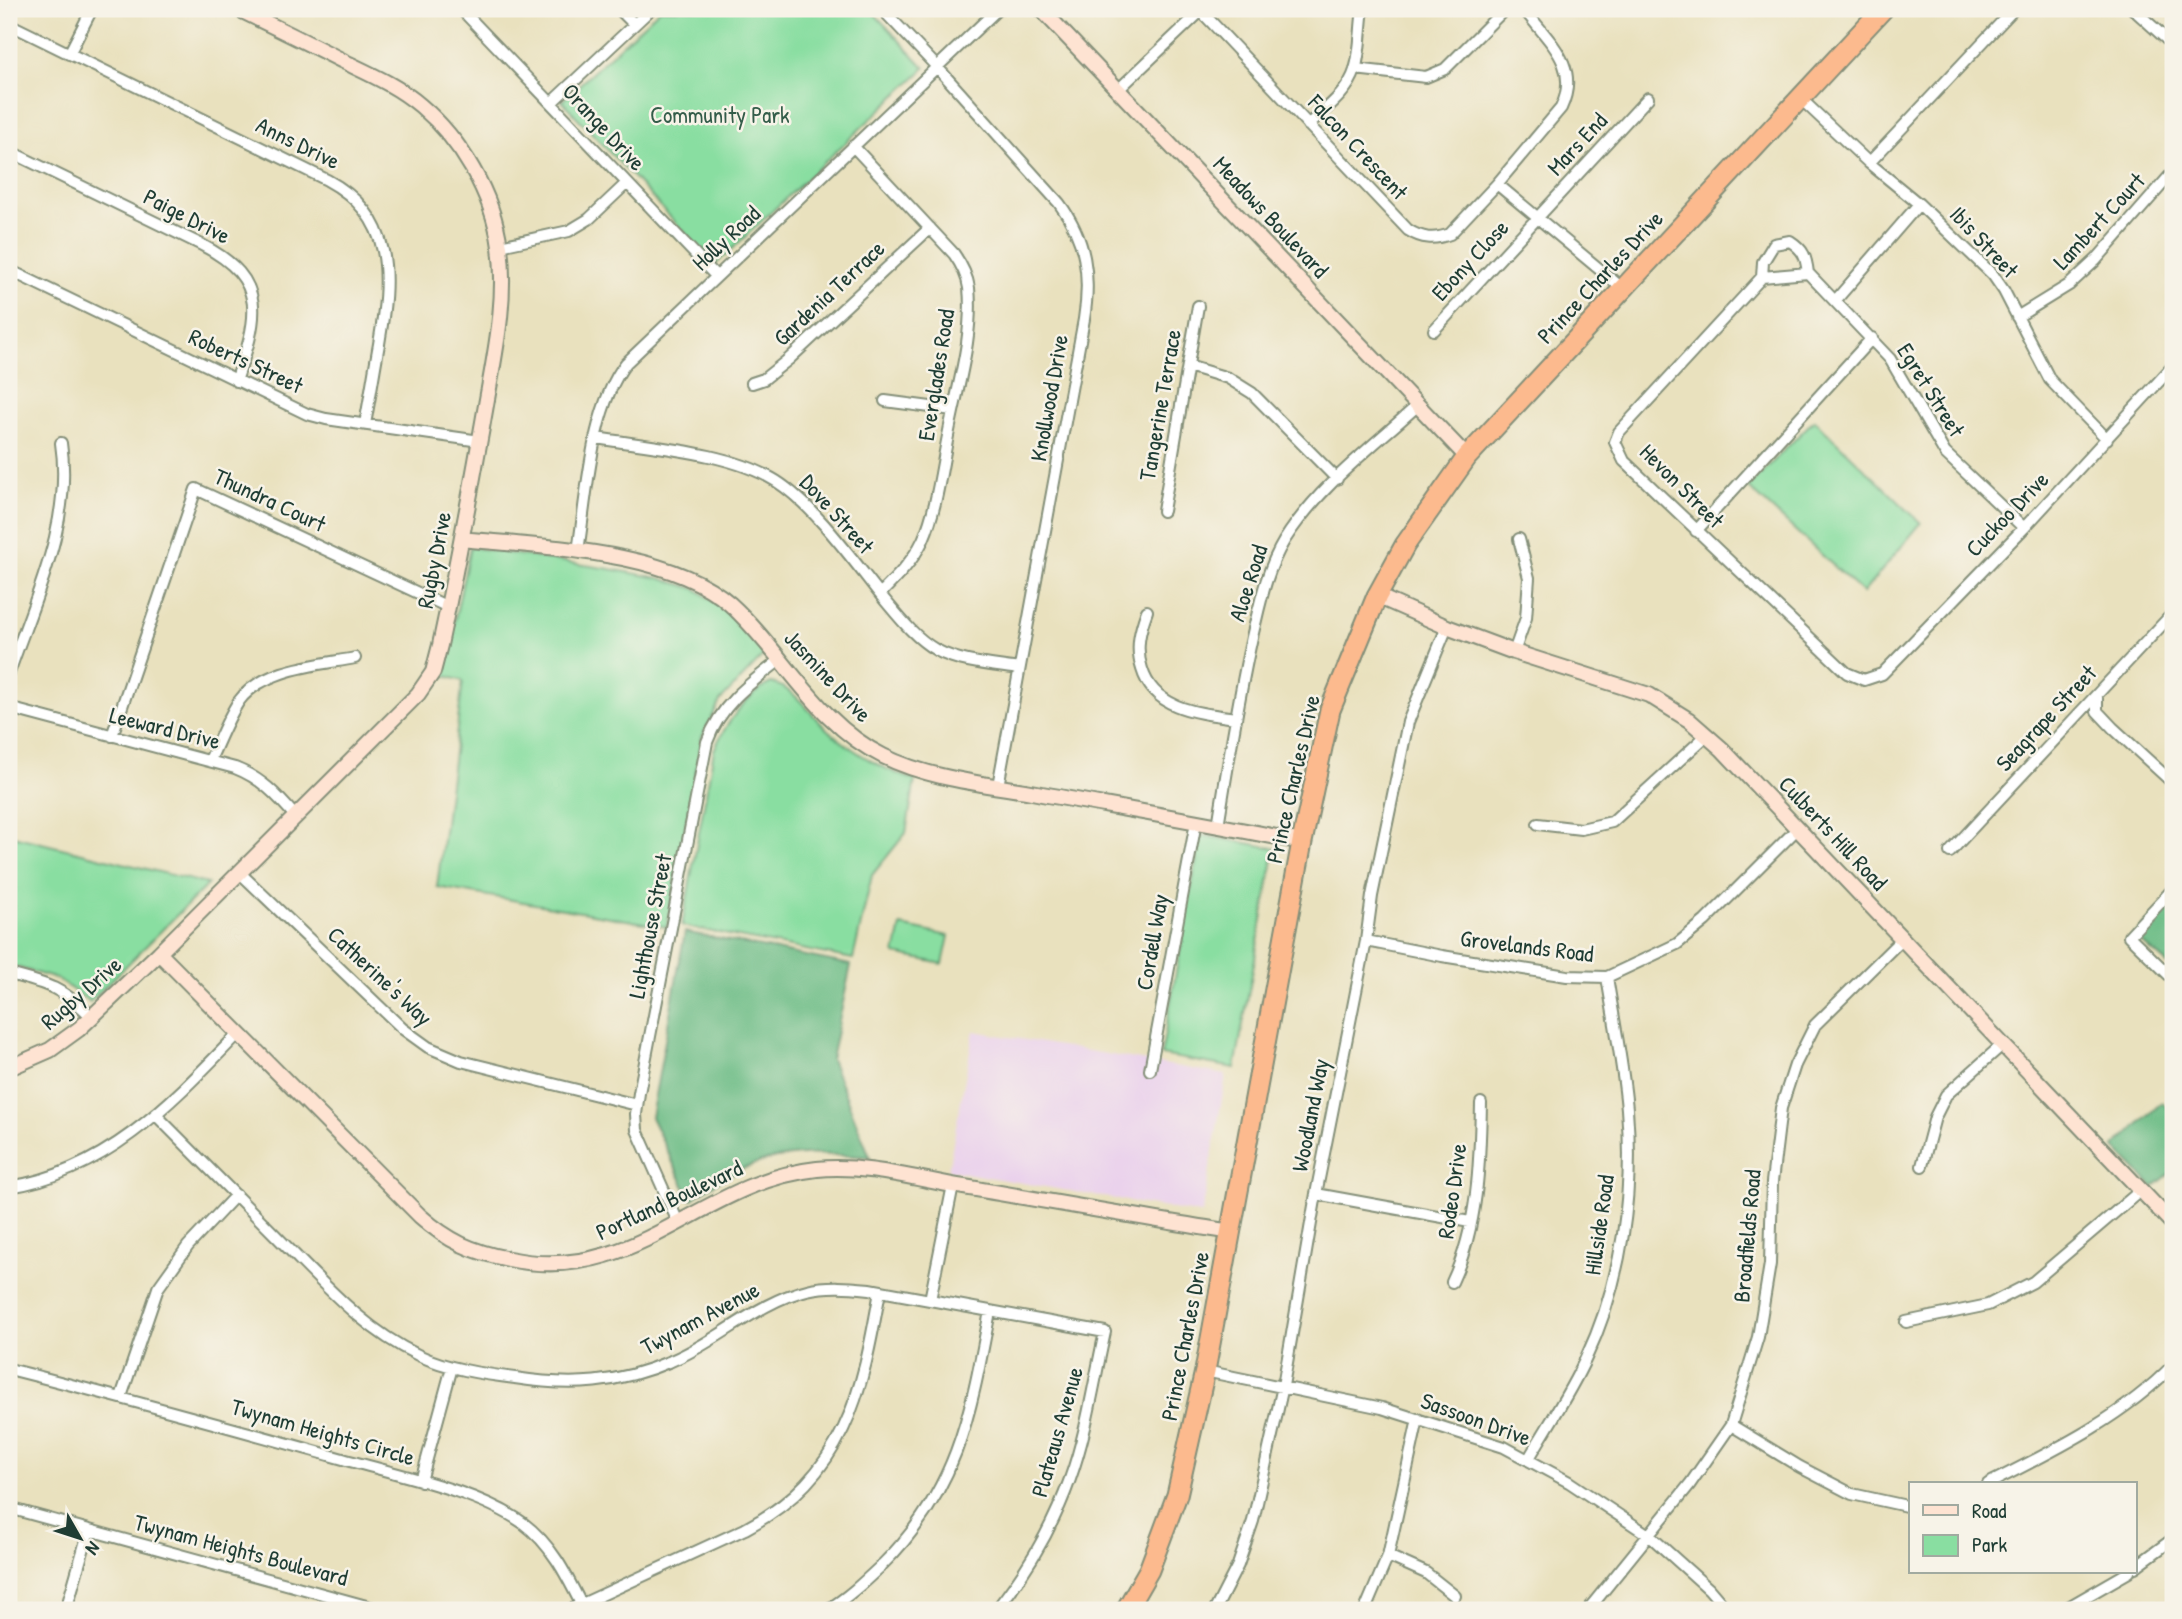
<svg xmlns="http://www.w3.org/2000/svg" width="2182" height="1619" viewBox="0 0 2182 1619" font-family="'Patrick Hand',sans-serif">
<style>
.built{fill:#ead1ec}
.green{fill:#89dea1;stroke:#548e6a;stroke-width:2}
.forest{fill:#6ebd87;stroke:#467d5e;stroke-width:2}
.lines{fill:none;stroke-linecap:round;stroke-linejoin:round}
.street-casing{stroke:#848f79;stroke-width:14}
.secondary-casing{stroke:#848f79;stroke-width:18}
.highway-casing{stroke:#848f79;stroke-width:23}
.street{stroke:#fff;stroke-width:10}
.secondary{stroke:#fee3d2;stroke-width:14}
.highway{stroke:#fcba8e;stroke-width:19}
.labels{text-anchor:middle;stroke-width:5;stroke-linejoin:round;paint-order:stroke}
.park-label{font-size:23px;fill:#345d4a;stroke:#f7f3e8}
.street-label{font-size:23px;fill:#1f3d34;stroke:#f7f3e8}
</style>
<rect width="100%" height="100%" fill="#f7f3e8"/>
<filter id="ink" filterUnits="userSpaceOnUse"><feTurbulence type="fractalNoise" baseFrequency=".0143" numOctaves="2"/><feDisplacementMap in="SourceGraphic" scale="14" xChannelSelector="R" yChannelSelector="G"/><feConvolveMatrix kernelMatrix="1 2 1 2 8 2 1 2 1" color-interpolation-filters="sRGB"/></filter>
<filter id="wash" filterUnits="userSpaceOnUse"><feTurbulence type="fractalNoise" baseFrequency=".00686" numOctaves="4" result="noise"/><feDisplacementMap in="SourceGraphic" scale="28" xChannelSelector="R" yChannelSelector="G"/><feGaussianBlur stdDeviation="1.57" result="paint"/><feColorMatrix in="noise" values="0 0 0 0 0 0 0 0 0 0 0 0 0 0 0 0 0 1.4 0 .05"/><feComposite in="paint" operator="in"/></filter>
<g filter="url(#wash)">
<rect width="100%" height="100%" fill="#e9e1be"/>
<path class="built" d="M 974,1031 L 1226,1075 L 1202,1214 L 948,1170 Z"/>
<path class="green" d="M 660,9 L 870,9 L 925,68 L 715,265 L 562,101 Z
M 1814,420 L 1921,523 L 1863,593 L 1748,487 Z
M 470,547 L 610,569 L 659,578 L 696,589 L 728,612 L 765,654 L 720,701 L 702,737 L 667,927 L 437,887 L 463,681 L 439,674 L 453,629 Z
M 771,683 C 796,688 810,715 829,731 C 855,753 882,770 915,780 L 906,833 L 872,875 L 853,959 L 682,926 L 714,750 C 725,725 745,695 771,683 Z
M 9,835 L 208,884 L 90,1002 L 57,979 L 9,965 Z
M 1201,835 L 1275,848 L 1235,1068 L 1161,1055 Z
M 901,926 L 949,936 L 943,964 L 895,954 Z"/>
<path class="forest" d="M 2172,899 L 2173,900 L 2173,969 L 2134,935 Z
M 685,932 L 851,965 L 831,1059 L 870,1157 C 793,1151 755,1152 691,1200 L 651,1117 Z
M 2162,1102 L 2173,1112 L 2173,1171 L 2153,1187 L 2114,1147 Z"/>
</g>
<g filter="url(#ink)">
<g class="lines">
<defs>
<path id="street" d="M 461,9 L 716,276
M 619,9 L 634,24
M 882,9 L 937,67 L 1059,203 C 1086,239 1091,276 1084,319 L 998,786
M 1199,9 L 1408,230 C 1422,239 1434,240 1450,234 L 1497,184 L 1561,108 C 1581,66 1549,42 1524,9
M 2133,9 L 2173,45
M 9,24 L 327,180 C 396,217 390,278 379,344 C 374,371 370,398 365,424
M 69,54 L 92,9
M 1355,69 L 1426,77 L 1445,69 L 1505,9
M 1119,89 L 1201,11
M 1800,98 L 1869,163 L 1919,204 L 1993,275 L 2004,291 L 2050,380 L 2107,439
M 552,102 L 651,9
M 1308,125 C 1325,109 1348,93 1355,70 C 1361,51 1360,28 1363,9
M 853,146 L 954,254 C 961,264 967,274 969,288 C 974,336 957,388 948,436 C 941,470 937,508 923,540 C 913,561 897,577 880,594
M 9,151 L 202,245 C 270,280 258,319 236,381
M 1869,163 L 2014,9
M 1497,184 L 1622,288
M 500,246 L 569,231 L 589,219 L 627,183
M 9,270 L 307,414 L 326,419 L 480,441
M 1808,273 C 1806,257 1804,250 1790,241 L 1774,244 L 1763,262 L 1762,277 L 1619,432 L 1615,442 L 1624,461 L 1847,673 L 1864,680 L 1882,674 L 2024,528 L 2173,366
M 1762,277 L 1808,273 L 1890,359 L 1945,453 L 2024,528
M 1835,301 L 1919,204
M 2017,317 L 2069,285 L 2096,260 L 2173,172
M 1434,330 L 1648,98
M 1188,366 L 1228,378 L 1252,393 L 1337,479
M 752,383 L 764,379 L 789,359 L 930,228
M 885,401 L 953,410
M 596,438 C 651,447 730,452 776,481 C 814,505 855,563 883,598 C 899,617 915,638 936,650 C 960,663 993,665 1019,669
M 1163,511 L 1198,306
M 1696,531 L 1872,338
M 578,551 C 587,494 591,408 626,363 L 998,9
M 1147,611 C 1140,630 1135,648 1142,669 C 1154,710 1199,713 1236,718
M 1514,652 L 1526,618 L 1529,578 L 1519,539
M 9,673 C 34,600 73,522 61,443
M 2097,695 L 2097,711 L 2113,728 L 2173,783
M 9,708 L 235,768 C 261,778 277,795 295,816
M 112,736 L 196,489 L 448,607
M 210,760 C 219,741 227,719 239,701 C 263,668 319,665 355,658
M 1538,824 L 1581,829 L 1612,822 L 1707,735
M 1218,826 C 1228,763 1238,700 1252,637 C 1260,604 1266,571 1284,541 C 1317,488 1372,447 1418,405
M 1950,852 L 2173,613
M 239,872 L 403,1029 L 428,1047 L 461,1061 L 637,1105
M 2173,889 L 2129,936 L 2173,979
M 1366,941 L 1442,956 L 1567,976 L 1607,977 L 1677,944 L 1705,921 L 1797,829
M 9,974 C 48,984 63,988 92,1017
M 1150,1070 L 1196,822
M 156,1115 C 200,1159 243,1203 287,1247 C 327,1287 365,1330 418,1355 C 448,1369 483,1374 515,1378 C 572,1387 618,1384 671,1361 C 718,1342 757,1302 807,1290 C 828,1285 849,1287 870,1289 L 1105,1332 C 1094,1381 1087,1432 1070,1479 C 1053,1527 1027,1571 996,1610
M 1922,1166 L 1935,1117 L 1946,1095 L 2002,1045 L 1946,1095 L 1935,1117
M 9,1187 C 107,1172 173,1101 238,1034
M 1316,1194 L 1470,1222
M 678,1222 L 637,1130 L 636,1114 L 639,1093 L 707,742 C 721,704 749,684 780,660
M 1452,1282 C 1478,1227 1480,1163 1481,1103
M 930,1300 L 953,1185
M 1906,1322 L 1988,1305 L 2033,1282 L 2140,1191
M 9,1369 C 121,1397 232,1428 343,1459 C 398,1475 476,1490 523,1523 C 551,1544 566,1574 581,1604
M 1205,1371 L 1382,1408 L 1504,1447 L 1569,1482 L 1650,1536 L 1709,1589 L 1727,1610
M 121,1397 L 158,1288 L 188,1246 L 236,1195
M 1731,1425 L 1800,1467 L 1852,1494 L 1911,1507
M 1528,1460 C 1547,1427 1570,1393 1586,1358 C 1622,1282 1634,1193 1627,1109 C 1623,1065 1614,1021 1607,977
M 421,1481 L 452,1367
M 1988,1484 C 2053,1451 2122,1418 2173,1365
M 9,1508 L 381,1610
M 1388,1556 L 1426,1573 L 1455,1596
M 2135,1567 L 2173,1539
M 66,1610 L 89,1530
M 569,1610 L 745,1529 C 845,1476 862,1394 880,1291
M 827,1610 C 847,1598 864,1582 881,1566 C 958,1491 971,1412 990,1311
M 1215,1610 L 1238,1565 L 1253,1521 L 1283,1386 L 1316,1194 L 1366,941 L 1372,896 L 1408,722 L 1447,627
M 1365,1610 L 1388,1556 L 1418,1419
M 1588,1610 L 1690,1484 L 1731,1425 L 1758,1337 L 1770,1264 L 1772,1182 L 1781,1108 L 1795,1065 L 1815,1025 L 1902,939
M 2063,1610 L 2129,1572"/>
<path id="secondary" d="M 1041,9 L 1467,457
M 462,539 C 540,547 670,550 730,604 C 783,652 817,724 883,756 C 929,779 986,784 1037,793 C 1125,809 1214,824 1302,842
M 1377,596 L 1447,627 L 1514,652 L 1649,695 L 1689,720 L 1722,749 L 2173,1224
M 159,953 L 420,1216 C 448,1241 472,1252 509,1259 C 637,1286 698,1182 817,1169 C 866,1164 916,1179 964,1187 C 1053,1202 1142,1218 1231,1232
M 9,1068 L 50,1050 L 79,1029 L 159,953 L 418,694 L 433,672 L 440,645 C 457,565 472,485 486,405 C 495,353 507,300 500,247 C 493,194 461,140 421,106 C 398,86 370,74 343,61 C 308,43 273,26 238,9"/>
<path id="highway" d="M 1126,1610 L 1149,1570 L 1177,1495 L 1205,1371 L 1302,842 L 1330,710 L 1377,596 L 1405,545 L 1467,457 L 1883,9"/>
</defs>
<use href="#street" class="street-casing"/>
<use href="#secondary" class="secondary-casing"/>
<use href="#highway" class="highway-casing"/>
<use href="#street" class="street"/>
<use href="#secondary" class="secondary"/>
<use href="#highway" class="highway"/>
</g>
</g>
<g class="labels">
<g class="park-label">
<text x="720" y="123">Community Park</text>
</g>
<g class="street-label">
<text transform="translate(604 127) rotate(47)" y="8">Orange Drive</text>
<text transform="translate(298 143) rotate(26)" y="8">Anns Drive</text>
<text transform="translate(1577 144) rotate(-47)" y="8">Mars End</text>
<text transform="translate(1358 147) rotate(47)" y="8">Falcon Crescent</text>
<text transform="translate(187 216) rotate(27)" y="8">Paige Drive</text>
<text transform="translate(1271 217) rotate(47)" y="8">Meadows Boulevard</text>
<text transform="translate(2099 221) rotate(-47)" y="8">Lambert Court</text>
<text transform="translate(726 238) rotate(-43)" y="8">Holly Road</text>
<text transform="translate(1984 242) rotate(47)" y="8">Ibis Street</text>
<text transform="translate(1470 260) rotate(-47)" y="8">Ebony Close</text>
<text transform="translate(1600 277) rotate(-47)" y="8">Prince Charles Drive</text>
<text transform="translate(829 293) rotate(-43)" y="8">Gardenia Terrace</text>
<text transform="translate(246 361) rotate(25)" y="8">Roberts Street</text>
<text transform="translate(936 375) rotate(-81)" y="8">Everglades Road</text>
<text transform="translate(1931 390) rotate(58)" y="8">Egret Street</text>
<text transform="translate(1049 398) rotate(-80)" y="8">Knollwood Drive</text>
<text transform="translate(1160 405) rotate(-80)" y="8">Tangerine Terrace</text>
<text transform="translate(1682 486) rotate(45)" y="8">Hevon Street</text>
<text transform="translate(270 500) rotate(25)" y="8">Thundra Court</text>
<text transform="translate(837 514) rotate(48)" y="8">Dove Street</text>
<text transform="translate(2007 514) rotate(-46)" y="8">Cuckoo Drive</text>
<text transform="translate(434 560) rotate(-79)" y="8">Rugby Drive</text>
<text transform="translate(1248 583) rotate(-72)" y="8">Aloe Road</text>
<text transform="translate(828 676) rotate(47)" y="8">Jasmine Drive</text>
<text transform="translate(2046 718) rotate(-47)" y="8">Seagrape Street</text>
<text transform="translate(165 728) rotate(14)" y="8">Leeward Drive</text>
<text transform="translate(1293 779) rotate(-77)" y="8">Prince Charles Drive</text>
<text transform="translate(1833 833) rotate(47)" y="8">Culberts Hill Road</text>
<text transform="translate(650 926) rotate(-79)" y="8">Lighthouse Street</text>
<text transform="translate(1152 942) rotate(-80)" y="8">Cordell Way</text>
<text transform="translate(1527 946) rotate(7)" y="8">Grovelands Road</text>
<text transform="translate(380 976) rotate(43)" y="8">Catherine's Way</text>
<text transform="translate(81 993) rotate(-41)" y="8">Rugby Drive</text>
<text transform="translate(1310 1115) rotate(-79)" y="8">Woodland Way</text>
<text transform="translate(1452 1191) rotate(-82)" y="8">Rodeo Drive</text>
<text transform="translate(669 1200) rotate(-25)" y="8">Portland Boulevard</text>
<text transform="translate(1599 1225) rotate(-82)" y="8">Hillside Road</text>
<text transform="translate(1747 1236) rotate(-85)" y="8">Broadfields Road</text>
<text transform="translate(700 1318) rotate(-28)" y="8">Twynam Avenue</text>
<text transform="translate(1185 1336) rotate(-79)" y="8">Prince Charles Drive</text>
<text transform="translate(1476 1419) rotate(20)" y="8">Sassoon Drive</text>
<text transform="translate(323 1432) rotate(16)" y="8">Twynam Heights Circle</text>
<text transform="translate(1057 1432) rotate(-74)" y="8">Plateaus Avenue</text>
<text transform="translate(241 1550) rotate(15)" y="8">Twynam Heights Boulevard</text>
</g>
</g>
<rect width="2182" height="1619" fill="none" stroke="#f7f3e8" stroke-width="35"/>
<rect x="1909" y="1482" width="228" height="91" fill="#f7f3e8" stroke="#a1aaa0" stroke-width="2"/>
<rect x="1923" y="1505" width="35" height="10" fill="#fee3d2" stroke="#a1aaa0" stroke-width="2"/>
<text x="1972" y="1518" font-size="21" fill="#1f3d34">Road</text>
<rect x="1923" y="1535" width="35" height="21" fill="#89dea1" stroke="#a1aaa0" stroke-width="2"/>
<text x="1972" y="1552" font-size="21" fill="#1f3d34">Park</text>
<g transform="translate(80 1538) rotate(129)" stroke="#f7f3e8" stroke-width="5" paint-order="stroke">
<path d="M0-5L12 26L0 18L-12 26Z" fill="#1f3d34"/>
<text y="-10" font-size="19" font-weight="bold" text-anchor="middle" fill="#1f3d34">N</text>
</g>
</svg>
